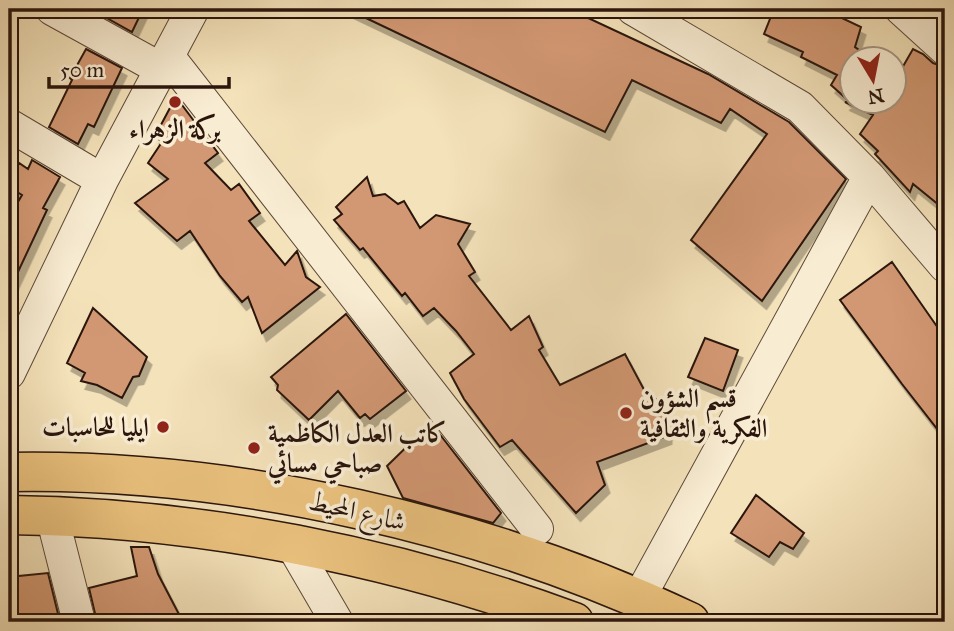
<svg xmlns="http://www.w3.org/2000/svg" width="954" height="631" viewBox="0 0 954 631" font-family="'IM FELL Great Primer',Amiri,serif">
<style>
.building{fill:#d29873;stroke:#2a150c;stroke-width:2;filter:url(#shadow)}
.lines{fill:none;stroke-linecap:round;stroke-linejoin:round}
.minor-casing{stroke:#5c4838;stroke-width:34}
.major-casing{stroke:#2a150c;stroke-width:41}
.minor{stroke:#f8ecd2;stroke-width:32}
.major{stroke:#eac17d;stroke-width:38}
.poi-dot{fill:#8f2418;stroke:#f8ecd2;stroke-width:2.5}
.labels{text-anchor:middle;stroke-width:7;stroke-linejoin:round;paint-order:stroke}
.poi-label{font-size:26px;font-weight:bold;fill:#2a150c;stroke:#f8ecd2;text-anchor:start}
.street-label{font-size:26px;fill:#2a150c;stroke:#f8ecd2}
</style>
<defs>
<filter id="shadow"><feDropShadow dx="4.5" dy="8" stdDeviation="0" flood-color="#0004"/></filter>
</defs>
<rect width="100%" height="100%" fill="#f4e2ba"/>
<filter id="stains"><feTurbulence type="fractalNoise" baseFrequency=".00286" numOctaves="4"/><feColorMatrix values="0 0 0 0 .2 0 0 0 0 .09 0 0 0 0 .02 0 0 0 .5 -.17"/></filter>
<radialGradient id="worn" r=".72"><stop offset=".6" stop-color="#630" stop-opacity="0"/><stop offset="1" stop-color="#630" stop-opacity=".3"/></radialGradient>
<path class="building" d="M 98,9 L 143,9 L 132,32 L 96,12 Z
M 347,9 L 569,9 L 708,74 L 789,122 L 846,179 L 762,301 L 691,240 L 767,134 L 730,109 L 721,123 L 632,80 L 605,132 Z
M 774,9 L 823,9 L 861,27 L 855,47 L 873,60 L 852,60 L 852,102 L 894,102 L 894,82 L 913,49 L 923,54 L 933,63 L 945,67 L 945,210 L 913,184 L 910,192 L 875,154 L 878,151 L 860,134 L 873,115 L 845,102 L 850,102 L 831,85 L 837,75 L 801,57 L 803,52 L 764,34 Z
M 86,49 L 122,68 L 94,127 L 88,124 L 78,144 L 49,127 L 72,80 L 70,78 Z
M 179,101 L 218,153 L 205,163 L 231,190 L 239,184 L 260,213 L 249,221 L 285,265 L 297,251 L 306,277 L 320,287 L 262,333 L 248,297 L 242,302 L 220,276 L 190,231 L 177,241 L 135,203 L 168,179 L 148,163 L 162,142 L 155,136 L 171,106 Z
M 32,160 L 60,177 L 43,208 L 47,210 L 9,291 L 9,217 L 22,195 L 9,187 L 9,179 L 19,163 L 28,169 Z
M 367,177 L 373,196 L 385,194 L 398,204 L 404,201 L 420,228 L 436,215 L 470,224 L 458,244 L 475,272 L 469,276 L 511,330 L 529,316 L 543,347 L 539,350 L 560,385 L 625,354 L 649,399 L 657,399 L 668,422 L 667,436 L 597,462 L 605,485 L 576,513 L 512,440 L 500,447 L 464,399 L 450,373 L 474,354 L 456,331 L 434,308 L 423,316 L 405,293 L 402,296 L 363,248 L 360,250 L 334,220 L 342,214 L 336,207 Z
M 892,262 L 945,338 L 945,439 L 902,384 L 840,300 Z
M 93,308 L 147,357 L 139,376 L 133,377 L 122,398 L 97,385 L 81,381 L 85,373 L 67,363 Z
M 346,314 L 406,391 L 370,419 L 365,414 L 360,418 L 338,391 L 309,420 L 277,390 L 278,385 L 271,377 Z
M 705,338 L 738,350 L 723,391 L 688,377 Z
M 431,423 L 501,513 L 493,523 L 403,498 L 387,466 Z
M 756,495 L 804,533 L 793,549 L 780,542 L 769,557 L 731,533 Z
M 131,547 L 149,547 L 158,574 L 183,622 L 97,622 L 89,588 L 137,576 Z
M 48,573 L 60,622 L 9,622 L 9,577 Z"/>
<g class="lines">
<defs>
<path id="minor" d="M 52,9 L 161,69
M 633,9 L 800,107 L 869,177 L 945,266
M 901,9 L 945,49
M 168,56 L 537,529
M 9,125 L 102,180
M 9,373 L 102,180 L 193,9
M 52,516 L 79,622
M 291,543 L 337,622
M 639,598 L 869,177"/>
<path id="major" d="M 9,472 C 235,468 486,525 690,622
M 9,515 C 200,517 395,556 574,622"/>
</defs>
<use href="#minor" class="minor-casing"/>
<use href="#major" class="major-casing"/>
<use href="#minor" class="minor"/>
<use href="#major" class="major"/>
</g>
<g class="poi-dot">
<circle cx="175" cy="102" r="7"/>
<circle cx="626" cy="413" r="7"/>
<circle cx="163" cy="427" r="7"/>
<circle cx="254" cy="448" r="7"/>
</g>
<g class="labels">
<g class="poi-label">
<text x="175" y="138" text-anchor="middle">بركة الزهراء</text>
<text x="640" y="407">قسم الشؤون<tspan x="640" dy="30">الفكرية والثقافية</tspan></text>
<text x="149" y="436" text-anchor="end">ايليا للحاسبات</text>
<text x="268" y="442">كاتب العدل الكاظمية<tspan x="268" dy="30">صباحي مسائي</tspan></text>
</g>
<g class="street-label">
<text transform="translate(357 511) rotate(13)" y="9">شارع المحيط</text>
</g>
</g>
<rect width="954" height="631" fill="none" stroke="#f4e2ba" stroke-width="35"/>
<rect x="10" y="10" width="933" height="610" fill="none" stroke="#2a150c" stroke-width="3.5"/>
<rect x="18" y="18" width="919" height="596" fill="none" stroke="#2a150c" stroke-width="2"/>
<g transform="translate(873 80) rotate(170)"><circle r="33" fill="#f8ecd2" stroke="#a69683" stroke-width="2"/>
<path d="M0-5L12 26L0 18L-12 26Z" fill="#8f2418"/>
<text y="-10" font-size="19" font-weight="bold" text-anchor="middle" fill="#2a150c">N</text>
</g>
<path d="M49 77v10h180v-10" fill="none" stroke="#2a150c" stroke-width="3.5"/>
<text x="60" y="77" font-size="21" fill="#2a150c" stroke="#f8ecd2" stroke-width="5" paint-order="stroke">50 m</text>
<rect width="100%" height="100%" filter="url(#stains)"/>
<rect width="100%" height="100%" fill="url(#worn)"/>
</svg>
